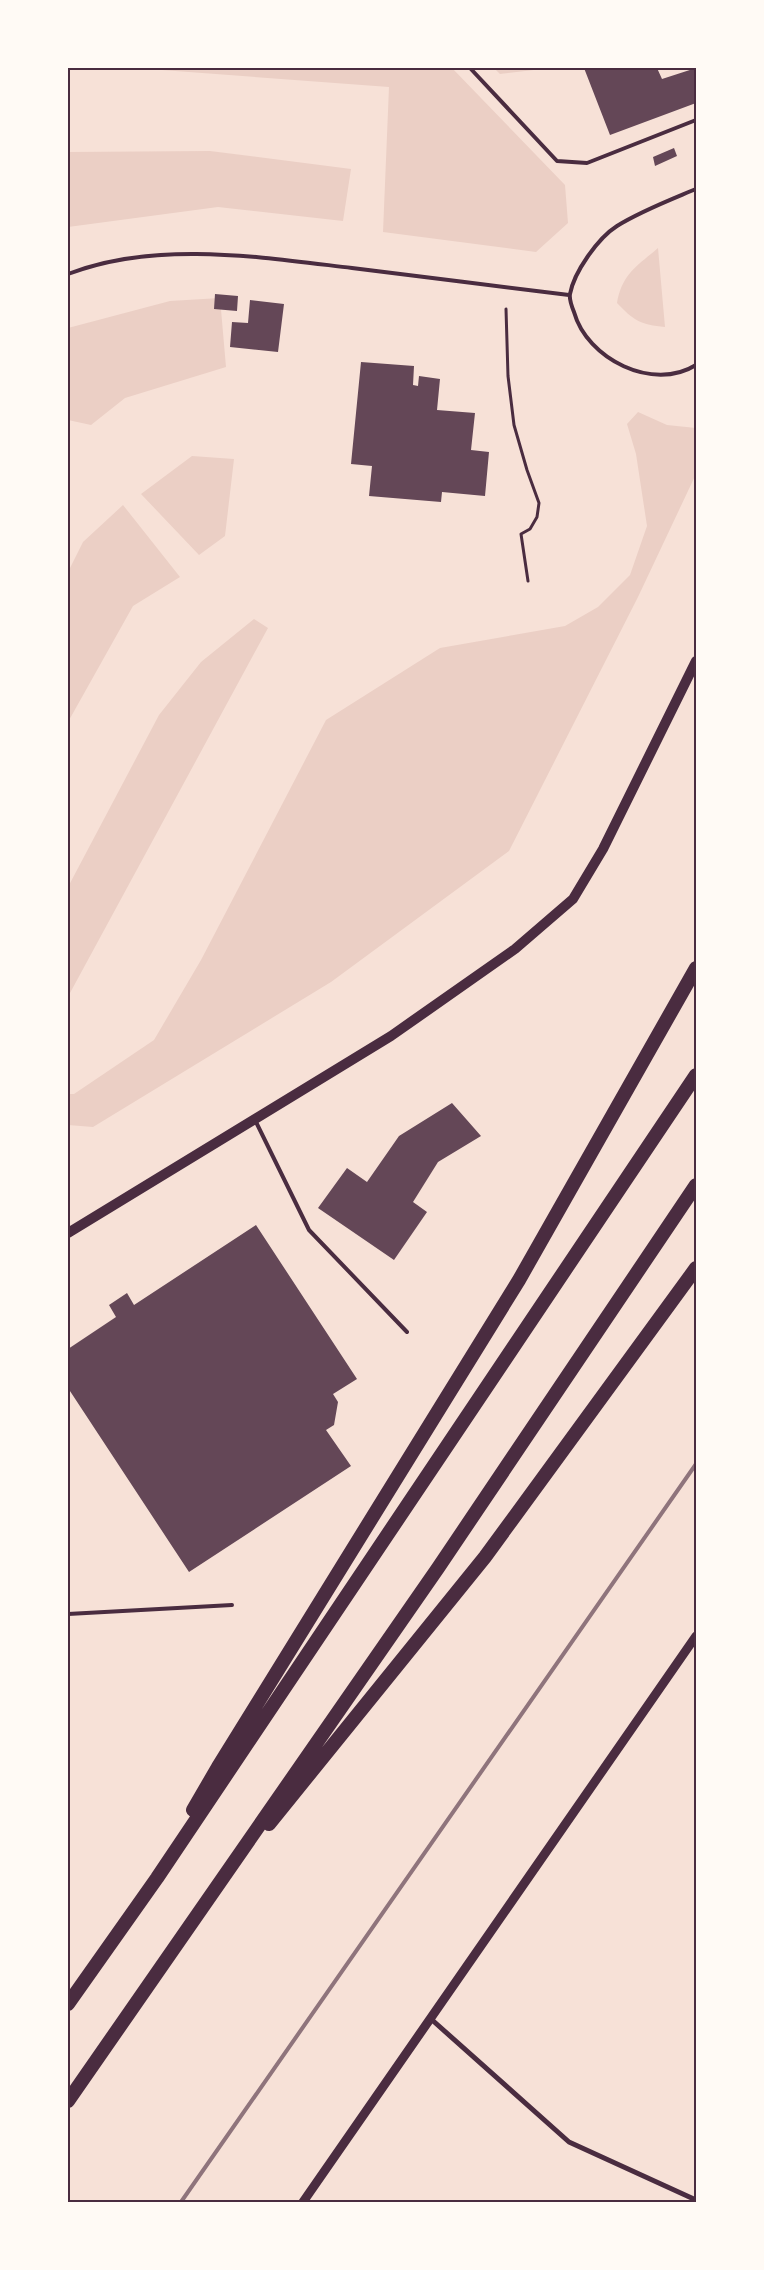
<svg xmlns="http://www.w3.org/2000/svg" width="764" height="2270" viewBox="0 0 764 2270" font-family="'Fira Sans',sans-serif">
<style>
.green{fill:#ebcfc5}
.building{fill:#644757}
.lines{fill:none;stroke-linecap:round;stroke-linejoin:round}
.path{stroke:#4a2c40;stroke-width:3}
.service{stroke:#4a2c40;stroke-width:4}
.minor{stroke:#4a2c40;stroke-width:5}
.tertiary{stroke:#4a2c40;stroke-width:9}
.secondary{stroke:#4a2c40;stroke-width:10}
.trunk{stroke:#4a2c40;stroke-width:14}
.rail{stroke:#8f747c;stroke-width:4}
.neatline{fill:none;stroke:#4a2c40;stroke-width:2}
</style>
<rect width="100%" height="100%" fill="#f7e1d7"/>
<path class="green" d="M 135,68 L 452,68 L 565,185 L 568,223 L 536,252 L 383,232 L 389,87 Z
M 494,68 L 551,68 L 500,74 Z
M 210,151 L 351,169 L 343,221 L 218,207 L 68,227 L 68,152 Z
M 658,248 L 665,327 C 641,325 633,320 617,303 C 622,274 637,266 658,248 Z
M 220,298 L 226,367 L 125,398 L 91,425 L 68,420 L 68,328 L 170,301 Z
M 638,412 L 667,425 L 696,428 L 696,474 L 638,597 L 509,851 L 331,982 L 93,1127 L 68,1125 L 68,1094 L 74,1094 L 154,1040 L 201,960 L 326,720 L 440,648 L 565,626 L 598,607 L 630,575 L 647,526 L 636,454 L 627,424 Z
M 192,456 L 234,459 L 225,536 L 199,555 L 141,494 Z
M 123,505 L 180,577 L 133,606 L 68,722 L 68,572 L 83,542 Z
M 254,619 L 268,628 L 70,993 L 68,992 L 68,887 L 159,715 L 201,662 Z"/>
<path class="building" d="M 584,68 L 657,68 L 662,79 L 696,68 L 696,103 L 610,135 Z
M 674,148 L 677,156 L 655,166 L 653,157 Z
M 215,294 L 238,296 L 237,311 L 214,309 Z
M 250,300 L 284,304 L 278,352 L 230,347 L 232,322 L 248,323 Z
M 361,362 L 414,366 L 413,385 L 418,386 L 419,376 L 440,379 L 437,410 L 475,413 L 471,450 L 489,452 L 485,496 L 442,492 L 441,502 L 369,496 L 372,466 L 351,464 Z
M 452,1103 L 481,1136 L 438,1162 L 413,1202 L 427,1212 L 394,1260 L 318,1208 L 347,1168 L 367,1182 L 399,1136 Z
M 256,1225 L 357,1379 L 333,1394 L 338,1402 L 334,1425 L 326,1430 L 351,1466 L 189,1572 L 68,1388 L 68,1349 L 116,1317 L 109,1305 L 127,1293 L 134,1305 Z"/>
<g class="lines">
<path class="path" d="M 506,309 L 508,376 L 514,425 L 527,470 L 539,503 L 537,517 L 530,529 L 521,534 L 528,581"/>
<path class="service" d="M 470,68 L 557,161 L 587,163 L 696,120
M 696,189 C 670,200 641,211 617,226 C 598,238 574,272 570,294 C 569,299 572,307 574,312 C 587,359 653,392 696,365
M 68,274 C 156,240 260,257 352,268 C 424,277 497,286 569,295
M 255,1120 L 309,1230 L 407,1332
M 68,1614 L 232,1605"/>
<path class="minor" d="M 431,2019 L 569,2142 L 696,2200"/>
<path class="tertiary" d="M 303,2202 L 696,1636"/>
<path class="secondary" d="M 68,1233 L 391,1036 L 515,949 L 573,899 L 603,849 L 696,661"/>
<path class="trunk" d="M 193,1810 L 218,1767 L 519,1280 L 696,968
M 269,1824 L 485,1557 L 696,1268
M 68,2004 L 157,1878 L 696,1075
M 68,2101 L 438,1568 L 696,1185"/>
<path class="rail" d="M 181,2202 L 696,1464"/>
</g>
<rect width="764" height="2270" fill="none" stroke="#fffaf5" stroke-width="138"/>
<rect x="69" y="69" width="626" height="2132" class="neatline"/>
</svg>
